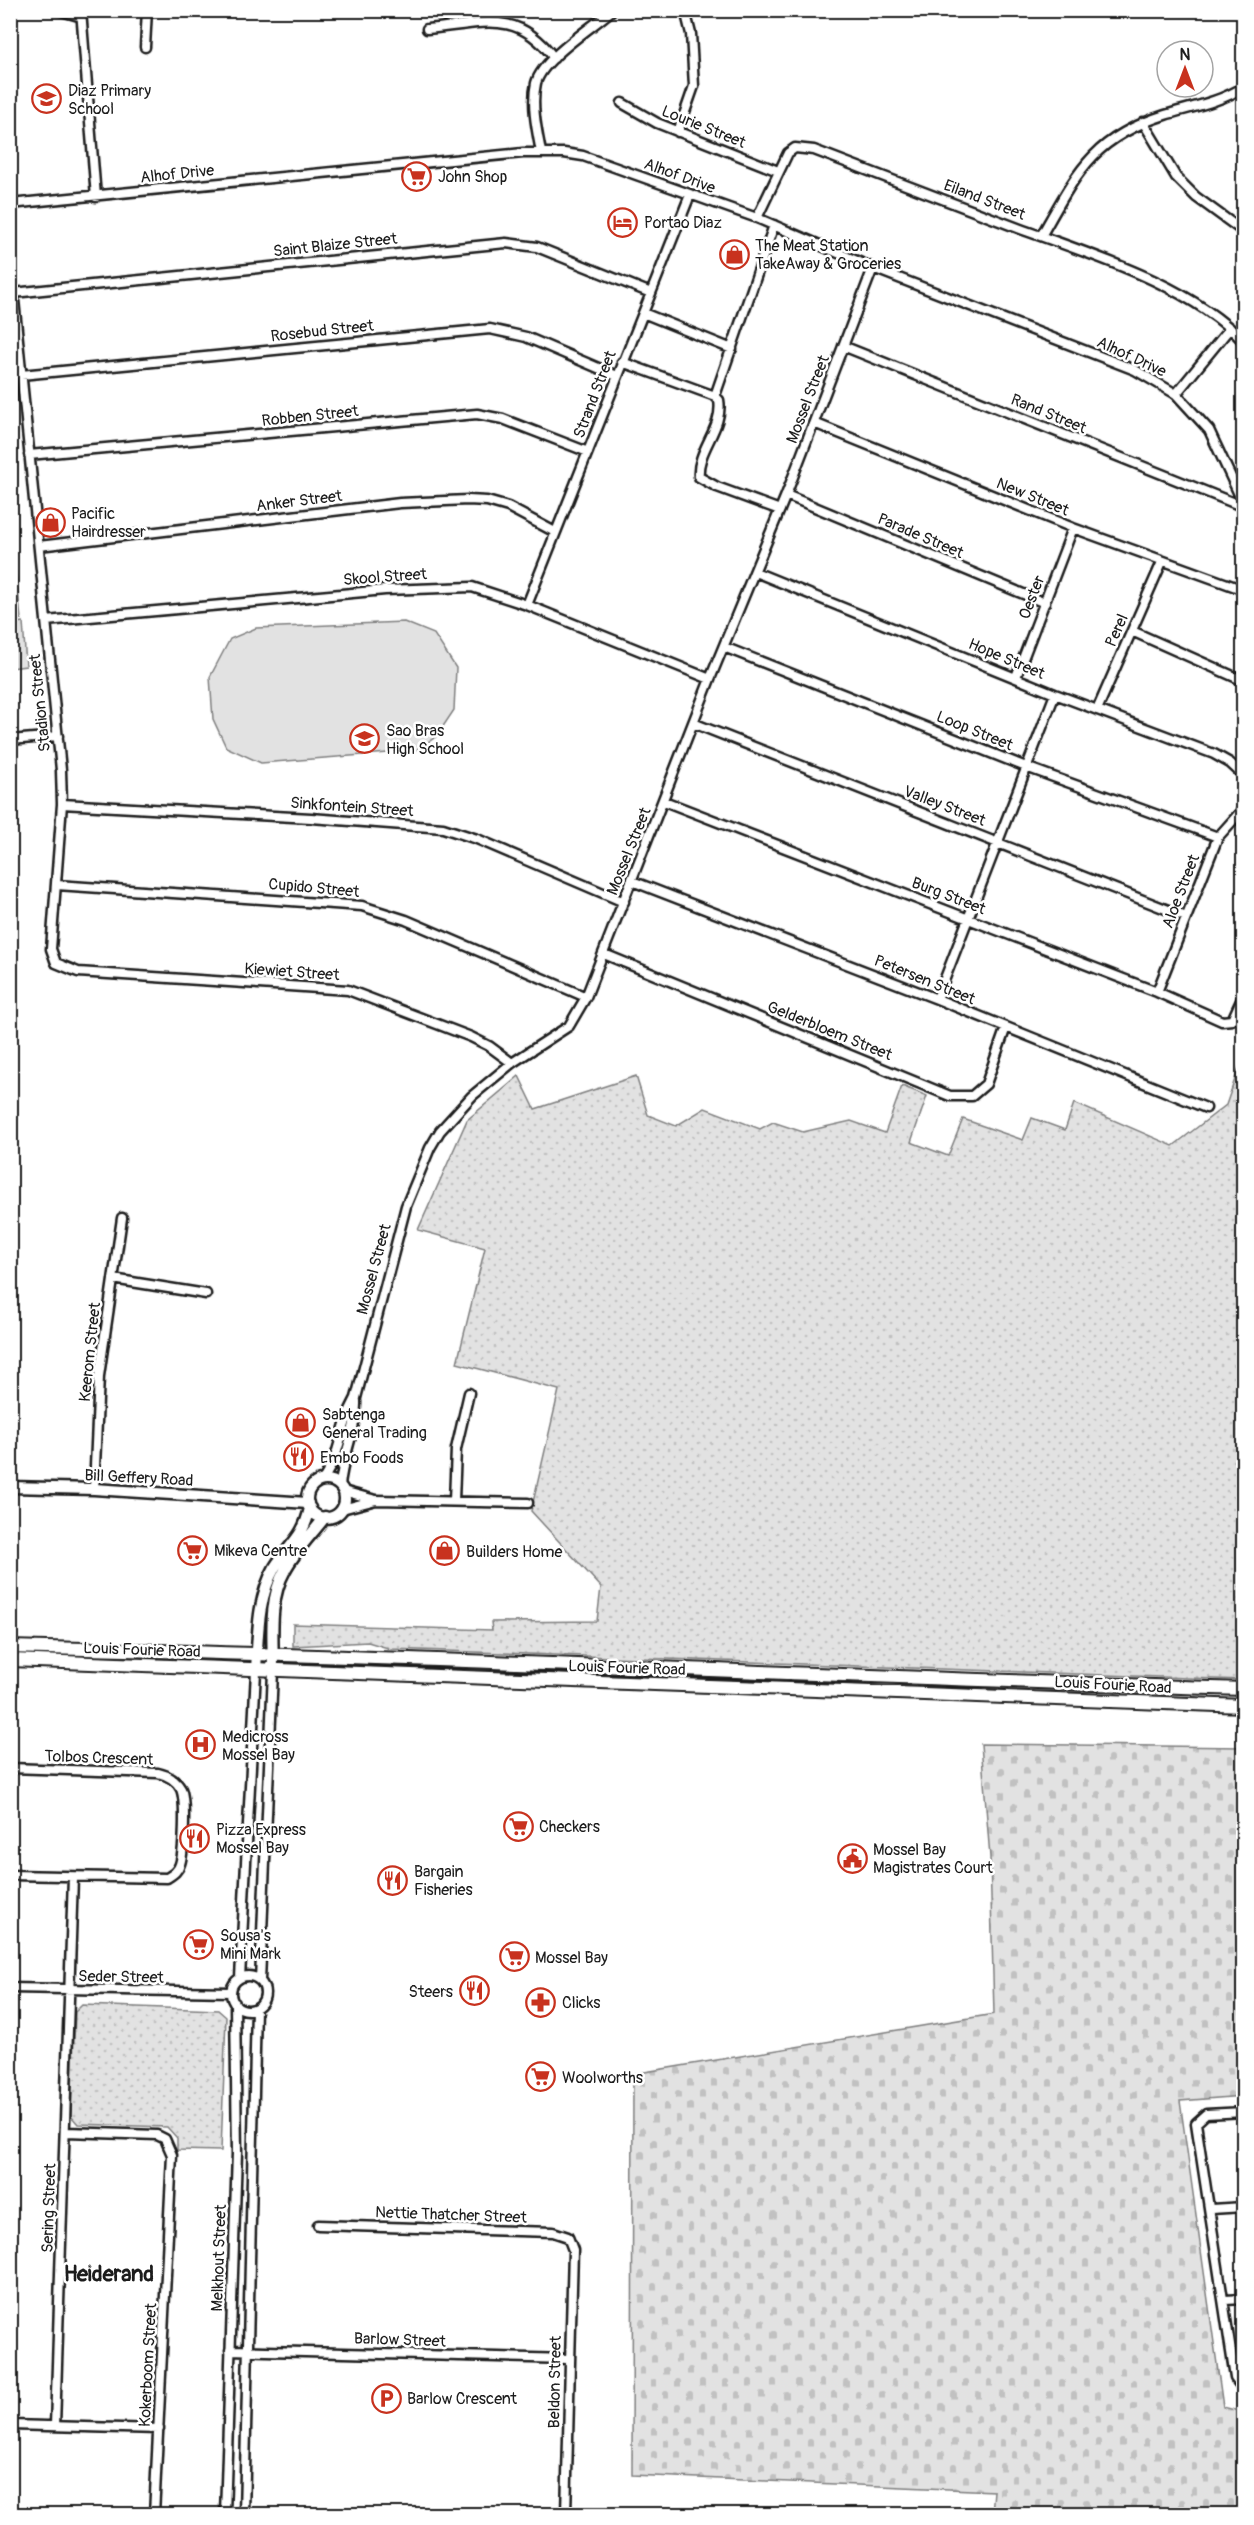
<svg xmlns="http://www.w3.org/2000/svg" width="1254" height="2525" viewBox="0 0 1254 2525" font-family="Pangolin,sans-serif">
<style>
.grass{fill:url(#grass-dots);stroke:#7f7f7f;stroke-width:1.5}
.cemetery{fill:url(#cemetery-stones);stroke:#7f7f7f;stroke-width:1.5}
.garden{fill:#e2e2e2;stroke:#7f7f7f;stroke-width:1.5}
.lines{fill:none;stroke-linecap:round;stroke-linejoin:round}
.minor-casing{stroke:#1c1c1c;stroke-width:13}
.tertiary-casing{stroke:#1c1c1c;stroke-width:15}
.secondary-casing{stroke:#1c1c1c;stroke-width:16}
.minor{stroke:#fff;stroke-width:8}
.tertiary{stroke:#fff;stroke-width:10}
.secondary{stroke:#fff;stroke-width:12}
.labels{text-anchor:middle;stroke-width:5;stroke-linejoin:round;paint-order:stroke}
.poi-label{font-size:16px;fill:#1c1c1c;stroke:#fff;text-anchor:start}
.street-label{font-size:16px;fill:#1c1c1c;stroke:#fff}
.district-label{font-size:22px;font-weight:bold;fill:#1c1c1c;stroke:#fff}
</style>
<defs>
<pattern id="grass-dots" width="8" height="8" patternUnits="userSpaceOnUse" patternTransform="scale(1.5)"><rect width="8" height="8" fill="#e2e2e2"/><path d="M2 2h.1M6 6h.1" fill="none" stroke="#c1c1c1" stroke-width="1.8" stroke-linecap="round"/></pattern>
<pattern id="cemetery-stones" width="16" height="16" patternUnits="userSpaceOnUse" patternTransform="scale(1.5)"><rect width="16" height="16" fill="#e2e2e2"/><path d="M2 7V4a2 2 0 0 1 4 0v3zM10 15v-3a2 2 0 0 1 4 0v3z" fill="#c1c1c1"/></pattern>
</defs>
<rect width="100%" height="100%" fill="#fff"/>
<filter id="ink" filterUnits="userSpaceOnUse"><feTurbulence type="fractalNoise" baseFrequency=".0167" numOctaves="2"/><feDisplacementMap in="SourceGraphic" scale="12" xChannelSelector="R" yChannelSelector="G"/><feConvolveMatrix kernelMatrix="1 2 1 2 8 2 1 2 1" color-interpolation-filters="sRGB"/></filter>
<g filter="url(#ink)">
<path class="grass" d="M 1243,1056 L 1243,1680 L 391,1649 L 368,1642 L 293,1646 L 293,1624 L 492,1630 L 491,1622 L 597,1621 L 601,1587 L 531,1511 L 559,1390 L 457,1363 L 485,1248 L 418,1230 L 467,1120 L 519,1076 L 535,1109 L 636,1076 L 648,1115 L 676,1126 L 705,1108 L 760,1129 L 773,1122 L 803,1132 L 851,1121 L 885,1133 L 902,1086 L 927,1096 L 911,1142 L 948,1156 L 963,1119 L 1023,1140 L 1032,1118 L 1065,1130 L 1074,1103 L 1173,1146 L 1226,1105 Z
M 82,2005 L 218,2010 L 226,2017 L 221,2151 L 177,2150 L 177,2138 L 167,2127 L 78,2124 L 71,2116 L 75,2012 Z"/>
<path class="cemetery" d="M 981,1744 L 1243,1747 L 1243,2096 L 1180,2101 L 1223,2407 L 1243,2412 L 1243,2514 L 992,2514 L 994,2491 L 632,2475 L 633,2074 L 994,2014 L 990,1857 Z"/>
<path class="garden" d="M 16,572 L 21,619 L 11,620 L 11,573 Z
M 23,622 L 26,666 L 11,668 L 11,624 Z
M 404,622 L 434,634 L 456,668 L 454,710 L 436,737 L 414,751 L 261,763 L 226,747 L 213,719 L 210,677 L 230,639 L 256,628 Z"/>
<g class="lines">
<defs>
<path id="minor" d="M 58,10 L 82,17
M 81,10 L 96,197
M 427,29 C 482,24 517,8 554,58
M 145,47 L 147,10
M 622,103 L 657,123 L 778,171
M 1143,122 L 1176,177 L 1196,197 L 1244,232
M 678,132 L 694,86 L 691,34 L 685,10
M 541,152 C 537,131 531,105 536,83 C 543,58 592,28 612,10
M 10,204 L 523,153 L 564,153 L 583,156 L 757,218 L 873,268 L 1135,370 L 1176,394 L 1209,430 L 1244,505
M 757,218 L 788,153 L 795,148 L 814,150 C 882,176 950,202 1018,228 C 1092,255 1190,284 1244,342
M 1041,236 C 1077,173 1092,138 1165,115 C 1192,107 1220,102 1244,87
M 10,260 L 61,770 L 62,804 L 51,949 L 56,963 L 78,972 L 348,990 L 471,1037 L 489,1046 L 512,1063
M 13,293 L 506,243 L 537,247 L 651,293
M 643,313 L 732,349
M 843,346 L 1244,507
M 622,362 L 715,396 L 719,400 C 724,428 696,450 699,477 L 717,487 L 780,510
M 21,375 L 490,329 L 526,337 L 617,376
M 1176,394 L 1230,328
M 715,396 L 774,225
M 814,423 L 1073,528 L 1244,590
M 29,455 L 477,414 L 503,419 L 588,452
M 786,495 L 1045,603
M 39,546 L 400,503 L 468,500 L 487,501 L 508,507 L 555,532
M 755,572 L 1055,694 L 1214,754 L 1230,763 L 1244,776
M 527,605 L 690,195
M 46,621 L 385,590 L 472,587 L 527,605 L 710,679
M 1132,631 L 1244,681
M 724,647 L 1026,767 L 1218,837
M 1016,677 L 1073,528
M 1097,710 L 1162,562
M 693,723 L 1186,917
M 10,740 L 58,736
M 664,801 L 1157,992 L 1222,1021 L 1232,1020 L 1244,994
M 62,804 L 311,818 L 443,828 L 477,839 L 624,902
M 632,881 L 937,999 L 1206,1108
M 57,885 L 362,906 L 406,920 L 586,997
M 604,954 L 950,1096 L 972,1096 L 986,1084 L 1006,1027
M 1157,992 L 1218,837 L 1244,808
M 937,999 L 1055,694
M 113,1279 L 206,1294
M 323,1480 L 334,1461 L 348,1414 L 356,1398 L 406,1206 L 430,1148 L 440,1131 L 472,1096 L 512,1063 L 569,1026 L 586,997 L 710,679 L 786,495 L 873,268
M 340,1486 C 342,1457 357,1430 356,1401
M 94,1489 L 99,1376 L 122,1218
M 343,1491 L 372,1499
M 454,1501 L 456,1449 L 469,1393
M 342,1509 L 376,1500 L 528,1503
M 10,1768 L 158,1773 C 167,1775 176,1780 181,1789 C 186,1800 184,1852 180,1864 C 178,1871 173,1874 167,1878 L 10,1875
M231 1993a17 17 0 1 1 34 0a17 17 0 1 1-34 0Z
M 240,1978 L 256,1671
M 260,1981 L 273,1671
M 10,1988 L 231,1992
M 1244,2112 L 1206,2114 L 1196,2123 L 1235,2378 L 1244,2390
M 66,2132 L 157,2135 L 165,2139 L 172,2155 L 154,2514
M 1211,2209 L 1244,2207
M 318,2225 L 553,2232 L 568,2237 L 573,2250 L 566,2514
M 1225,2300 L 1244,2299
M 230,2350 L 569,2359
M 10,2425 L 159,2429
M 55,2426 L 73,1877
M 225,2514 L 237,2153 L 235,2003
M 244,2514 L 256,2008"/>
<path id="tertiary" d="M307 1499a19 19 0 1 1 38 0a19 19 0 1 1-38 0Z
M 10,1487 L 94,1489 L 308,1503
M 256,1671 C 258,1636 257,1598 275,1567 C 290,1543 303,1539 310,1508
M 273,1671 C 273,1638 268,1600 285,1570 C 295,1551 312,1534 325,1517"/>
<path id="secondary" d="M 10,1647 C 422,1657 832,1676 1244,1689
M 10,1660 C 421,1678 833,1688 1244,1706"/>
</defs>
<use href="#minor" class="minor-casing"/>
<use href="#tertiary" class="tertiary-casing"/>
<use href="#secondary" class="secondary-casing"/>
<use href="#minor" class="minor"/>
<use href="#tertiary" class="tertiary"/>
<use href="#secondary" class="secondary"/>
</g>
</g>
<defs>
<symbol id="school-ring" viewBox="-11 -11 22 22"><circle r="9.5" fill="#fff" stroke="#c8321e" stroke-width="1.5"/><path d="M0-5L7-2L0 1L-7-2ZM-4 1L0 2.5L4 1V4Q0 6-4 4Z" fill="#c8321e"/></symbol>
<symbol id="supermarket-ring" viewBox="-11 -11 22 22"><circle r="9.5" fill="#fff" stroke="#c8321e" stroke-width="1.5"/><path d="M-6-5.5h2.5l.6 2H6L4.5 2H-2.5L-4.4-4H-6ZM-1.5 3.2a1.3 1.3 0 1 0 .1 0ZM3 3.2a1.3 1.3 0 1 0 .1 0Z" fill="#c8321e"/></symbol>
<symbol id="hotel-ring" viewBox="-11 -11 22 22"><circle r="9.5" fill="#fff" stroke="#c8321e" stroke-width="1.5"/><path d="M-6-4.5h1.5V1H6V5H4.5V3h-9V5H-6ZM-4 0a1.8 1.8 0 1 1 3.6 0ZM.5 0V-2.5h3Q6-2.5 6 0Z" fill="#c8321e"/></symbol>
<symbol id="shop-ring" viewBox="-11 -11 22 22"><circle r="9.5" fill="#fff" stroke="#c8321e" stroke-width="1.5"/><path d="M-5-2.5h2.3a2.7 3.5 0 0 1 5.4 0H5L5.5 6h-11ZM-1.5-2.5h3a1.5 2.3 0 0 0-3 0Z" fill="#c8321e"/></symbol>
<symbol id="restaurant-ring" viewBox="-11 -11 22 22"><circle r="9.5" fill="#fff" stroke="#c8321e" stroke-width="1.5"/><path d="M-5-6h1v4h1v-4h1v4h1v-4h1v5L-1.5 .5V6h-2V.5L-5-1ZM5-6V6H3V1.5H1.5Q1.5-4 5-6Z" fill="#c8321e"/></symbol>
<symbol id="hospital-ring" viewBox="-11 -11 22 22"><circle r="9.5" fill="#fff" stroke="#c8321e" stroke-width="1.5"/><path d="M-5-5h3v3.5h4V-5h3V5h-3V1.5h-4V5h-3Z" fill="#c8321e"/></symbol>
<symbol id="civic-ring" viewBox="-11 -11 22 22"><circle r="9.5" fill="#fff" stroke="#c8321e" stroke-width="1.5"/><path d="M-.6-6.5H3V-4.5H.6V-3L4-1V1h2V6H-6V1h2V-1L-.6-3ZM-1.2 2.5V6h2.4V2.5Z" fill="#c8321e"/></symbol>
<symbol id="pharmacy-ring" viewBox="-11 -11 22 22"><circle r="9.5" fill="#fff" stroke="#c8321e" stroke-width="1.5"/><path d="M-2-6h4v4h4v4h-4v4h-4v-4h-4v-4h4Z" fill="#c8321e"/></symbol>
<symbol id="parking-ring" viewBox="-11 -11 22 22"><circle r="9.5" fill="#fff" stroke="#c8321e" stroke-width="1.5"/><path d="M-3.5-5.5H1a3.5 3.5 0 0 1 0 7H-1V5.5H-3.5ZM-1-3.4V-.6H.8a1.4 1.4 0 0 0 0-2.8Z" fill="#c8321e"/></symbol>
</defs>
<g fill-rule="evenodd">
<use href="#school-ring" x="30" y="82" width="33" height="33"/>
<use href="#supermarket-ring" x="400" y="160" width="33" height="33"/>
<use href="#hotel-ring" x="606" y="206" width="33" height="33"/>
<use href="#shop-ring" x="718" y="238" width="33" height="33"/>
<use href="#shop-ring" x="34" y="506" width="33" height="33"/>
<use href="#school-ring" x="348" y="722" width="33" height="33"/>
<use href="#shop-ring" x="284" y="1406" width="33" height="33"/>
<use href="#restaurant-ring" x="282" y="1440" width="33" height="33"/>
<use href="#supermarket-ring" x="176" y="1534" width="33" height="33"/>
<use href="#shop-ring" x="428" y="1534" width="33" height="33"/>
<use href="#hospital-ring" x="184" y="1728" width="33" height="33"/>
<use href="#supermarket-ring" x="502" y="1810" width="33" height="33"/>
<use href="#restaurant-ring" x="178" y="1822" width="33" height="33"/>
<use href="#civic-ring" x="836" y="1842" width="33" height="33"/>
<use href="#restaurant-ring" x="376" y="1864" width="33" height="33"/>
<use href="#supermarket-ring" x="182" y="1928" width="33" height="33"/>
<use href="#supermarket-ring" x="498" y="1940" width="33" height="33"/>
<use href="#restaurant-ring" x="458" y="1974" width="33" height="33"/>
<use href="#pharmacy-ring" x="524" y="1986" width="33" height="33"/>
<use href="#supermarket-ring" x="524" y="2060" width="33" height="33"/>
<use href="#parking-ring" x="370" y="2382" width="33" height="33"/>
</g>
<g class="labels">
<g class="poi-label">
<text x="68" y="96">Diaz Primary<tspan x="68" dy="18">School</tspan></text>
<text x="438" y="182">John Shop</text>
<text x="644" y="228">Portao Diaz</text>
<text x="755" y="251">The Meat Station<tspan x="755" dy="18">TakeAway &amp; Groceries</tspan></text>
<text x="71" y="519">Pacific<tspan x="71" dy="18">Hairdresser</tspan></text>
<text x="386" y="736">Sao Bras<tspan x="386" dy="18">High School</tspan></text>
<text x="322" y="1420">Sabtenga<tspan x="322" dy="18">General Trading</tspan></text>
<text x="320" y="1463">Embo Foods</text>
<text x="214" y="1556">Mikeva Centre</text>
<text x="466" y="1557">Builders Home</text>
<text x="222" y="1742">Medicross<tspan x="222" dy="18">Mossel Bay</tspan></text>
<text x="539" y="1832">Checkers</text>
<text x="216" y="1835">Pizza Express<tspan x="216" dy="18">Mossel Bay</tspan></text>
<text x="873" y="1855">Mossel Bay<tspan x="873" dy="18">Magistrates Court</tspan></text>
<text x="414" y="1877">Bargain<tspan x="414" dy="18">Fisheries</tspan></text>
<text x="220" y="1941">Sousa's<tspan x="220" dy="18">Mini Mark</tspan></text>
<text x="535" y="1963">Mossel Bay</text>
<text x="453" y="1997" text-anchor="end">Steers</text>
<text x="562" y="2008">Clicks</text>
<text x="562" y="2083">Woolworths</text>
<text x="407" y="2404">Barlow Crescent</text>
</g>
<g class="street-label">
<text transform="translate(704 126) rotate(22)" y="6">Lourie Street</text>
<text transform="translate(177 173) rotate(-6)" y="6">Alhof Drive</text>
<text transform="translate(680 175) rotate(20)" y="6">Alhof Drive</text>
<text transform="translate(985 199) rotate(21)" y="6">Eiland Street</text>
<text transform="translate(335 244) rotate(-6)" y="6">Saint Blaize Street</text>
<text transform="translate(322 330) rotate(-6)" y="6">Rosebud Street</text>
<text transform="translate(1132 356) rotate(25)" y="6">Alhof Drive</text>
<text transform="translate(594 394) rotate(-69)" y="6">Strand Street</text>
<text transform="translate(807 399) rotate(-69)" y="6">Mossel Street</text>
<text transform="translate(1049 413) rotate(22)" y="6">Rand Street</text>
<text transform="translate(310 415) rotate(-6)" y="6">Robben Street</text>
<text transform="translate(1033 496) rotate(22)" y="6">New Street</text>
<text transform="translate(299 500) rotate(-7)" y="6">Anker Street</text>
<text transform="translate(921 535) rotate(23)" y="6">Parade Street</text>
<text transform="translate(385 576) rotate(-4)" y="6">Skool Street</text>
<text transform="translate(1031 597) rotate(-69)" y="6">Oester</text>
<text transform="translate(1116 630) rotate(-66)" y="6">Perel</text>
<text transform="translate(1007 658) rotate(23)" y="6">Hope Street</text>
<text transform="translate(39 703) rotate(-96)" y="6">Stadion Street</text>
<text transform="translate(975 730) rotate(22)" y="6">Loop Street</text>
<text transform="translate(945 805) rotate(21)" y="6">Valley Street</text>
<text transform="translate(352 806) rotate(4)" y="6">Sinkfontein Street</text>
<text transform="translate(628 851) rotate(-68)" y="6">Mossel Street</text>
<text transform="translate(314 887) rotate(5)" y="6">Cupido Street</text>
<text transform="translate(1180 891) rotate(-69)" y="6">Aloe Street</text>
<text transform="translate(949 895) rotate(21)" y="6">Burg Street</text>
<text transform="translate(292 971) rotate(4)" y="6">Kiewiet Street</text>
<text transform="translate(925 979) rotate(22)" y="6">Petersen Street</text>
<text transform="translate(830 1030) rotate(22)" y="6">Gelderbloem Street</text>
<text transform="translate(373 1269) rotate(-75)" y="6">Mossel Street</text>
<text transform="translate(89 1352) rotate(-84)" y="6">Keerom Street</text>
<text transform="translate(139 1477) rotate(3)" y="6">Bill Geffery Road</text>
<text transform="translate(142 1649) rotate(2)" y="6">Louis Fourie Road</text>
<text transform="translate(627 1667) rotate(2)" y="6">Louis Fourie Road</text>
<text transform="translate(1113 1684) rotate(3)" y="6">Louis Fourie Road</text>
<text transform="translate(99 1757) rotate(2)" y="6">Tolbos Crescent</text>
<text transform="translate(121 1976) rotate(1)" y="6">Seder Street</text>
<text transform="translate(48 2208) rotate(-88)" y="6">Sering Street</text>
<text transform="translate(451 2214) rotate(2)" y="6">Nettie Thatcher Street</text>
<text transform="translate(218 2258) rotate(-88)" y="6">Melkhout Street</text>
<text transform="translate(400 2339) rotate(2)" y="6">Barlow Street</text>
<text transform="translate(147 2365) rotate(-87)" y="6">Kokerboom Street</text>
<text transform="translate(554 2382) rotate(-89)" y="6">Beldon Street</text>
</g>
<g class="district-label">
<text x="109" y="2281">Heiderand</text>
</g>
</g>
<rect width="1254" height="2525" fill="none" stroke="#fff" stroke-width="36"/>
<rect x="18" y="18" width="1218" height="2489" fill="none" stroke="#1c1c1c" stroke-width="2" filter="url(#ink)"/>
<g transform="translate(1185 69)"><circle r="28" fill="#ffffff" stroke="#a4a4a4" stroke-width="1.5"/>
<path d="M0-4.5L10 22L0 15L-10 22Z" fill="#c8321e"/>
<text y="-9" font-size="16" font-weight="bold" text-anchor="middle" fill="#1c1c1c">N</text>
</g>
</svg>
